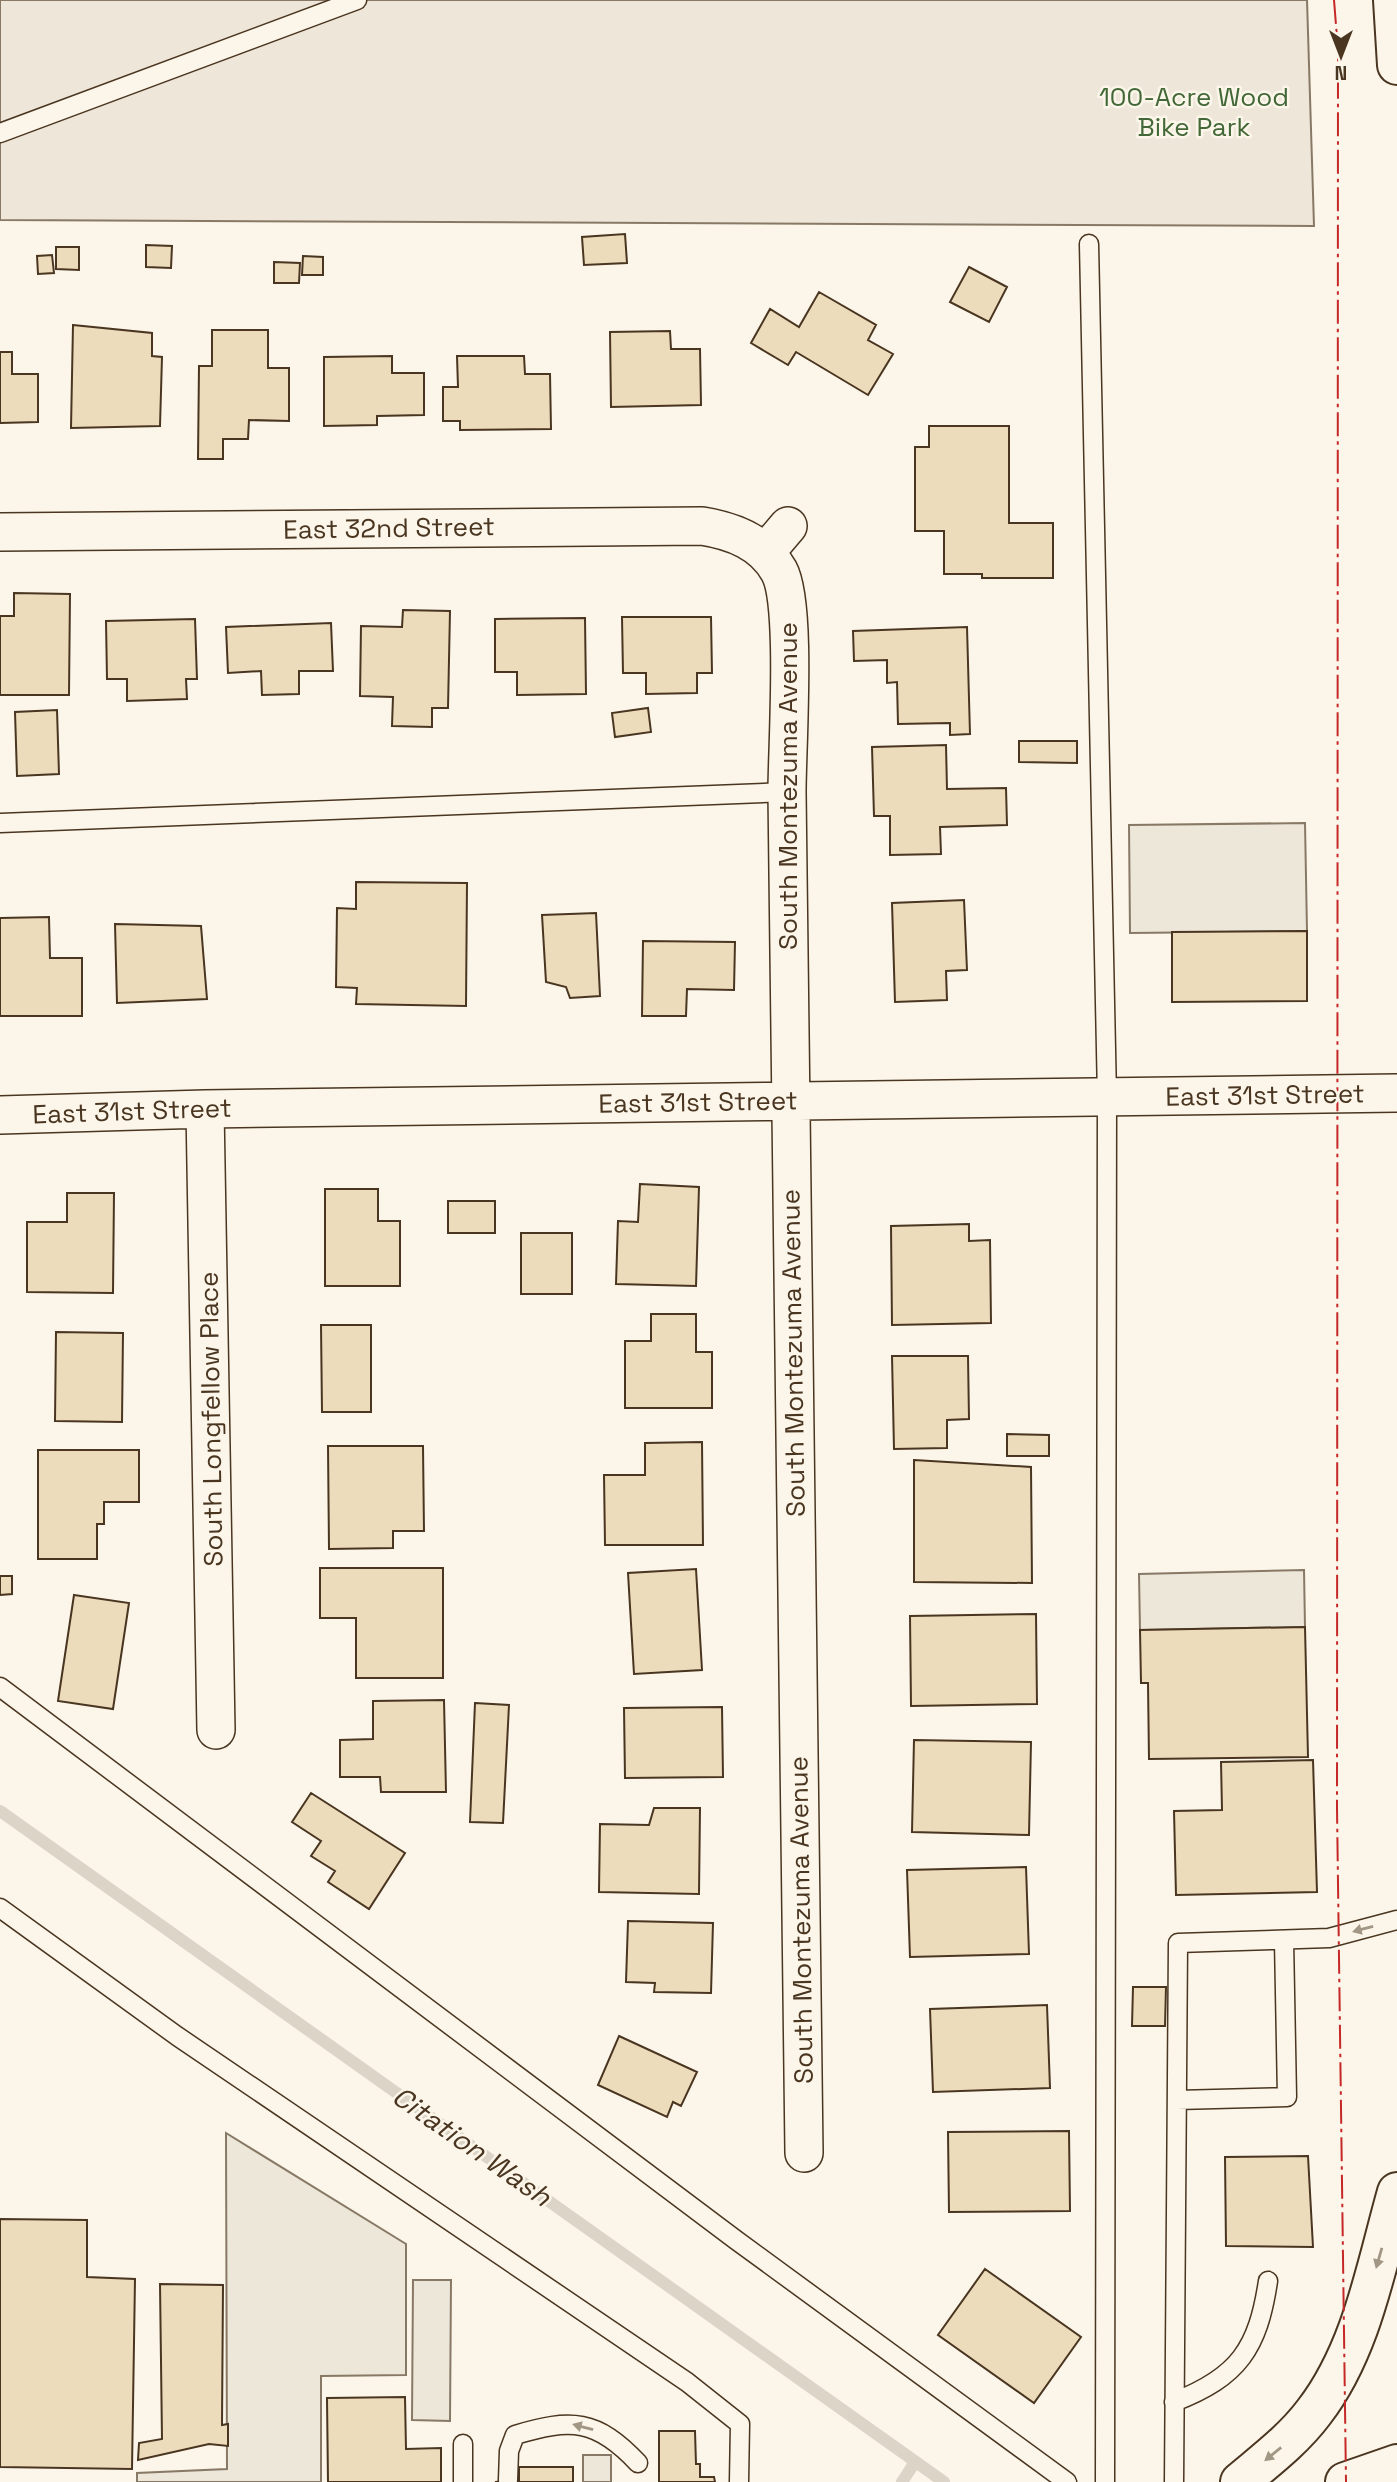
<svg xmlns="http://www.w3.org/2000/svg" width="1397" height="2482" viewBox="0 0 1397 2482" font-family="'Space Grotesk',sans-serif">
<style>
.green{fill:#ede6d9;stroke:#887966;stroke-width:2}
.parking{fill:#ede7d9;stroke:#887966;stroke-width:2}
.lines{fill:none;stroke-linecap:round;stroke-linejoin:round}
.stream{stroke:#dcd4c6;stroke-width:12}
.building{fill:#ecdcbc;stroke:#4a3520;stroke-width:2}
.lane-casing{stroke:#4a3520;stroke-width:21}
.street-casing{stroke:#4a3520;stroke-width:40}
.secondary-casing{stroke:#4a3520;stroke-width:42}
.primary-casing{stroke:#4a3520;stroke-width:42}
.lane{stroke:#fbf6e9;stroke-width:18}
.street{stroke:#fbf6e9;stroke-width:37}
.secondary{stroke:#fbf6e9;stroke-width:38}
.primary{stroke:#fbf6e9;stroke-width:38}
.power{stroke:#c62828;stroke-width:2;stroke-dasharray:24 5 3.5 5;stroke-linecap:butt}
.oneway{fill:#a29684}
.labels{text-anchor:middle;stroke-width:5;stroke-linejoin:round;paint-order:stroke}
.park-label{font-size:26px;fill:#436837;stroke:#fbf6e9}
.street-label{font-size:26px;fill:#4a3520;stroke:#fbf6e9}
.water-label{font-size:28px;font-style:italic;fill:#4a3520;stroke:#fbf6e9}
</style>
<rect width="100%" height="100%" fill="#fbf6e9"/>
<path class="green" d="M 0,0 L 1307,0 L 1314,226 L 0,220 Z"/>
<path class="parking" d="M 1305,823 L 1307,931 L 1130,933 L 1129,825 Z
M 1304,1570 L 1305,1627 L 1140,1630 L 1139,1574 Z
M 226,2133 L 406,2244 L 406,2375 L 321,2376 L 321,2482 L 137,2482 L 137,2473 L 227,2469 Z
M 413,2280 L 451,2280 L 450,2421 L 412,2420 Z
M 583,2455 L 611,2455 L 611,2482 L 583,2482 Z"/>
<g class="lines">
<path class="stream" d="M 0,1811 L 944,2482
M 902,2482 L 915,2462"/>
</g>
<path class="building" d="M 625,234 L 627,263 L 584,265 L 582,237 Z
M 146,245 L 172,246 L 171,268 L 146,267 Z
M 56,247 L 79,247 L 79,270 L 56,269 Z
M 52,255 L 54,273 L 38,274 L 37,256 Z
M 303,256 L 323,257 L 323,275 L 302,275 Z
M 274,262 L 300,263 L 299,283 L 274,283 Z
M 969,267 L 1007,287 L 989,322 L 950,302 Z
M 819,292 L 876,325 L 868,340 L 893,354 L 868,395 L 796,352 L 788,365 L 751,343 L 770,309 L 799,327 Z
M 73,325 L 152,333 L 152,356 L 162,357 L 160,426 L 71,428 Z
M 212,330 L 268,330 L 268,368 L 289,368 L 289,421 L 249,420 L 248,439 L 223,439 L 223,459 L 198,459 L 199,366 L 212,366 Z
M 670,331 L 671,349 L 700,349 L 701,405 L 611,407 L 610,332 Z
M 0,352 L 12,352 L 12,374 L 38,374 L 38,422 L 0,423 Z
M 392,356 L 392,373 L 424,373 L 424,415 L 377,416 L 377,425 L 324,426 L 324,357 Z
M 457,356 L 524,356 L 525,374 L 550,374 L 551,429 L 460,430 L 460,421 L 443,421 L 443,387 L 458,387 Z
M 929,426 L 1009,426 L 1009,523 L 1053,523 L 1053,578 L 982,578 L 982,574 L 944,574 L 944,531 L 915,531 L 915,447 L 929,447 Z
M 14,593 L 70,594 L 69,695 L 0,695 L 0,616 L 14,616 Z
M 403,610 L 450,611 L 448,708 L 432,708 L 432,727 L 392,726 L 393,697 L 360,696 L 361,626 L 402,627 Z
M 622,617 L 711,617 L 712,673 L 697,673 L 697,693 L 646,694 L 646,673 L 623,673 Z
M 585,618 L 586,694 L 517,695 L 517,672 L 495,672 L 495,619 Z
M 195,619 L 197,679 L 186,679 L 187,699 L 127,701 L 127,679 L 107,679 L 106,621 Z
M 331,623 L 333,671 L 299,671 L 299,694 L 262,695 L 261,671 L 228,673 L 226,627 Z
M 967,627 L 970,734 L 950,735 L 950,723 L 898,724 L 897,682 L 887,683 L 887,660 L 854,661 L 853,631 Z
M 648,708 L 651,732 L 615,737 L 612,713 Z
M 57,710 L 59,774 L 17,776 L 15,712 Z
M 1019,741 L 1077,741 L 1077,763 L 1019,762 Z
M 946,745 L 947,789 L 1006,788 L 1007,825 L 940,827 L 941,854 L 890,855 L 890,816 L 874,816 L 872,747 Z
M 356,882 L 467,883 L 466,1006 L 356,1004 L 357,988 L 336,987 L 337,908 L 356,909 Z
M 964,900 L 967,970 L 946,971 L 947,1000 L 895,1002 L 892,903 Z
M 596,913 L 600,996 L 570,998 L 566,987 L 546,982 L 542,915 Z
M 49,917 L 50,958 L 82,958 L 82,1016 L 0,1016 L 0,918 Z
M 115,924 L 201,926 L 207,999 L 117,1003 Z
M 1307,931 L 1307,1001 L 1172,1002 L 1172,932 Z
M 643,941 L 735,942 L 734,990 L 687,989 L 686,1016 L 642,1016 Z
M 640,1184 L 699,1187 L 696,1286 L 616,1284 L 618,1221 L 638,1222 Z
M 325,1189 L 378,1189 L 378,1221 L 400,1221 L 400,1286 L 325,1286 Z
M 67,1193 L 114,1193 L 113,1293 L 27,1292 L 27,1222 L 67,1222 Z
M 448,1201 L 495,1201 L 495,1233 L 448,1233 Z
M 969,1224 L 969,1241 L 990,1240 L 991,1323 L 892,1325 L 891,1226 Z
M 521,1233 L 572,1233 L 572,1294 L 521,1294 Z
M 651,1314 L 696,1314 L 696,1352 L 712,1352 L 712,1408 L 625,1408 L 625,1341 L 651,1341 Z
M 321,1325 L 371,1325 L 371,1412 L 322,1412 Z
M 56,1332 L 123,1333 L 122,1422 L 55,1421 Z
M 892,1356 L 968,1356 L 969,1419 L 947,1420 L 947,1448 L 894,1449 Z
M 1007,1434 L 1049,1435 L 1049,1456 L 1007,1456 Z
M 702,1442 L 703,1545 L 605,1545 L 604,1475 L 645,1475 L 645,1443 Z
M 328,1446 L 423,1446 L 424,1531 L 393,1531 L 393,1548 L 329,1549 Z
M 38,1450 L 139,1450 L 139,1502 L 104,1502 L 104,1524 L 97,1524 L 97,1559 L 38,1559 Z
M 914,1460 L 1031,1467 L 1032,1583 L 914,1582 Z
M 320,1568 L 443,1568 L 443,1678 L 356,1678 L 356,1618 L 320,1618 Z
M 696,1569 L 702,1670 L 634,1674 L 628,1573 Z
M 0,1576 L 12,1576 L 12,1594 L 0,1595 Z
M 74,1595 L 129,1603 L 113,1709 L 58,1701 Z
M 1036,1614 L 1037,1704 L 911,1706 L 910,1616 Z
M 1305,1627 L 1308,1757 L 1149,1759 L 1148,1683 L 1141,1683 L 1140,1630 Z
M 444,1700 L 446,1792 L 381,1792 L 380,1777 L 340,1777 L 340,1740 L 373,1739 L 373,1701 Z
M 475,1703 L 509,1705 L 503,1823 L 470,1822 Z
M 722,1707 L 723,1777 L 625,1778 L 624,1708 Z
M 914,1740 L 1031,1742 L 1029,1835 L 912,1832 Z
M 1313,1760 L 1317,1892 L 1176,1895 L 1174,1811 L 1222,1810 L 1221,1762 Z
M 311,1793 L 405,1853 L 369,1909 L 328,1882 L 335,1871 L 311,1856 L 321,1841 L 292,1822 Z
M 654,1808 L 700,1808 L 699,1894 L 599,1892 L 600,1824 L 649,1825 Z
M 1026,1867 L 1029,1954 L 910,1957 L 907,1870 Z
M 628,1921 L 713,1923 L 711,1993 L 654,1992 L 655,1983 L 626,1982 Z
M 1133,1987 L 1166,1987 L 1165,2026 L 1132,2026 Z
M 1047,2005 L 1050,2088 L 933,2092 L 930,2009 Z
M 619,2036 L 697,2072 L 681,2106 L 673,2102 L 667,2117 L 598,2085 Z
M 1069,2131 L 1070,2211 L 949,2212 L 948,2132 Z
M 1308,2156 L 1313,2247 L 1226,2246 L 1225,2157 Z
M 0,2219 L 87,2220 L 87,2277 L 135,2279 L 132,2469 L 0,2467 Z
M 985,2269 L 1081,2337 L 1034,2403 L 938,2335 Z
M 160,2284 L 223,2285 L 222,2425 L 228,2424 L 228,2446 L 209,2444 L 138,2460 L 139,2443 L 162,2439 Z
M 405,2397 L 406,2449 L 441,2448 L 441,2482 L 328,2482 L 327,2398 Z
M 659,2431 L 695,2431 L 696,2464 L 700,2464 L 700,2477 L 714,2477 L 715,2482 L 659,2482 Z
M 519,2467 L 573,2467 L 573,2482 L 495,2482 L 519,2480 Z"/>
<g class="lines">
<defs>
<path id="lane" d="M 0,133 L 357,0
M 1089,244 L 1107,1097 L 1105,2482
M 0,823 L 787,792
M 0,1687 L 736,2240 L 1067,2482
M 0,1908 L 177,2036 L 687,2382 L 740,2424 L 739,2482
M 1177,2100 L 1287,2097 L 1284,1940
M 1174,2402 C 1239,2377 1258,2348 1268,2281
M 463,2444 L 463,2482
M 508,2480 L 509,2451 L 515,2435 C 571,2418 597,2419 638,2463
M 1174,2482 L 1178,1943 L 1329,1938 L 1397,1920"/>
<path id="street" d="M 0,532 L 702,526 C 733,531 763,542 779,571 C 797,603 787,747 787,792 L 804,2153
M 765,553 L 788,526
M 205,1109 L 216,1730
M 0,1115 L 205,1109 L 1397,1093"/>
<path id="secondary" d="M 1345,2482 L 1397,2464"/>
<path id="primary" d="M 1393,0 L 1397,65
M 1240,2482 C 1266,2460 1293,2440 1314,2412 C 1362,2350 1376,2266 1397,2192"/>
</defs>
<use href="#lane" class="lane-casing"/>
<use href="#street" class="street-casing"/>
<use href="#secondary" class="secondary-casing"/>
<use href="#primary" class="primary-casing"/>
<use href="#lane" class="lane"/>
<use href="#street" class="street"/>
<use href="#secondary" class="secondary"/>
<use href="#primary" class="primary"/>
<path class="power" d="M 1334,0 L 1338,50 L 1337,1808 L 1346,2482"/>
</g>
<defs><path id="oneway-solid" d="M-6-.8H1V-3.2L6.5 0L1 3.2V.8H-6Z" transform="scale(1.75)"/></defs>
<g class="oneway">
<use href="#oneway-solid" transform="translate(1363 1929) rotate(165)"/>
<use href="#oneway-solid" transform="translate(1379 2258) rotate(106)"/>
<use href="#oneway-solid" transform="translate(583 2427) rotate(-165)"/>
<use href="#oneway-solid" transform="translate(1273 2454) rotate(141)"/>
</g>
<g class="labels">
<g class="park-label">
<text x="1194" y="106">100-Acre Wood<tspan x="1194" dy="30">Bike Park</tspan></text>
</g>
<g class="street-label">
<text transform="translate(389 528) rotate(-1)" y="9">East 32nd Street</text>
<text transform="translate(788 786) rotate(-90)" y="9">South Montezuma Avenue</text>
<text transform="translate(1265 1095) rotate(-1)" y="9">East 31st Street</text>
<text transform="translate(698 1102) rotate(-1)" y="9">East 31st Street</text>
<text transform="translate(132 1111) rotate(-2)" y="9">East 31st Street</text>
<text transform="translate(793 1353) rotate(-91)" y="9">South Montezuma Avenue</text>
<text transform="translate(211 1419) rotate(-91)" y="9">South Longfellow Place</text>
<text transform="translate(801 1920) rotate(-91)" y="9">South Montezuma Avenue</text>
</g>
<g class="water-label">
<text transform="translate(472 2146) rotate(35)" y="10">Citation Wash</text>
</g>
</g>
<g transform="translate(1341 56) rotate(180)" stroke="#fbf6e9" stroke-width="5" paint-order="stroke">
<path d="M0-5L12 26L0 18L-12 26Z" fill="#4a3520"/>
<text y="-10" font-size="19" font-weight="bold" text-anchor="middle" fill="#4a3520">N</text>
</g>
</svg>
